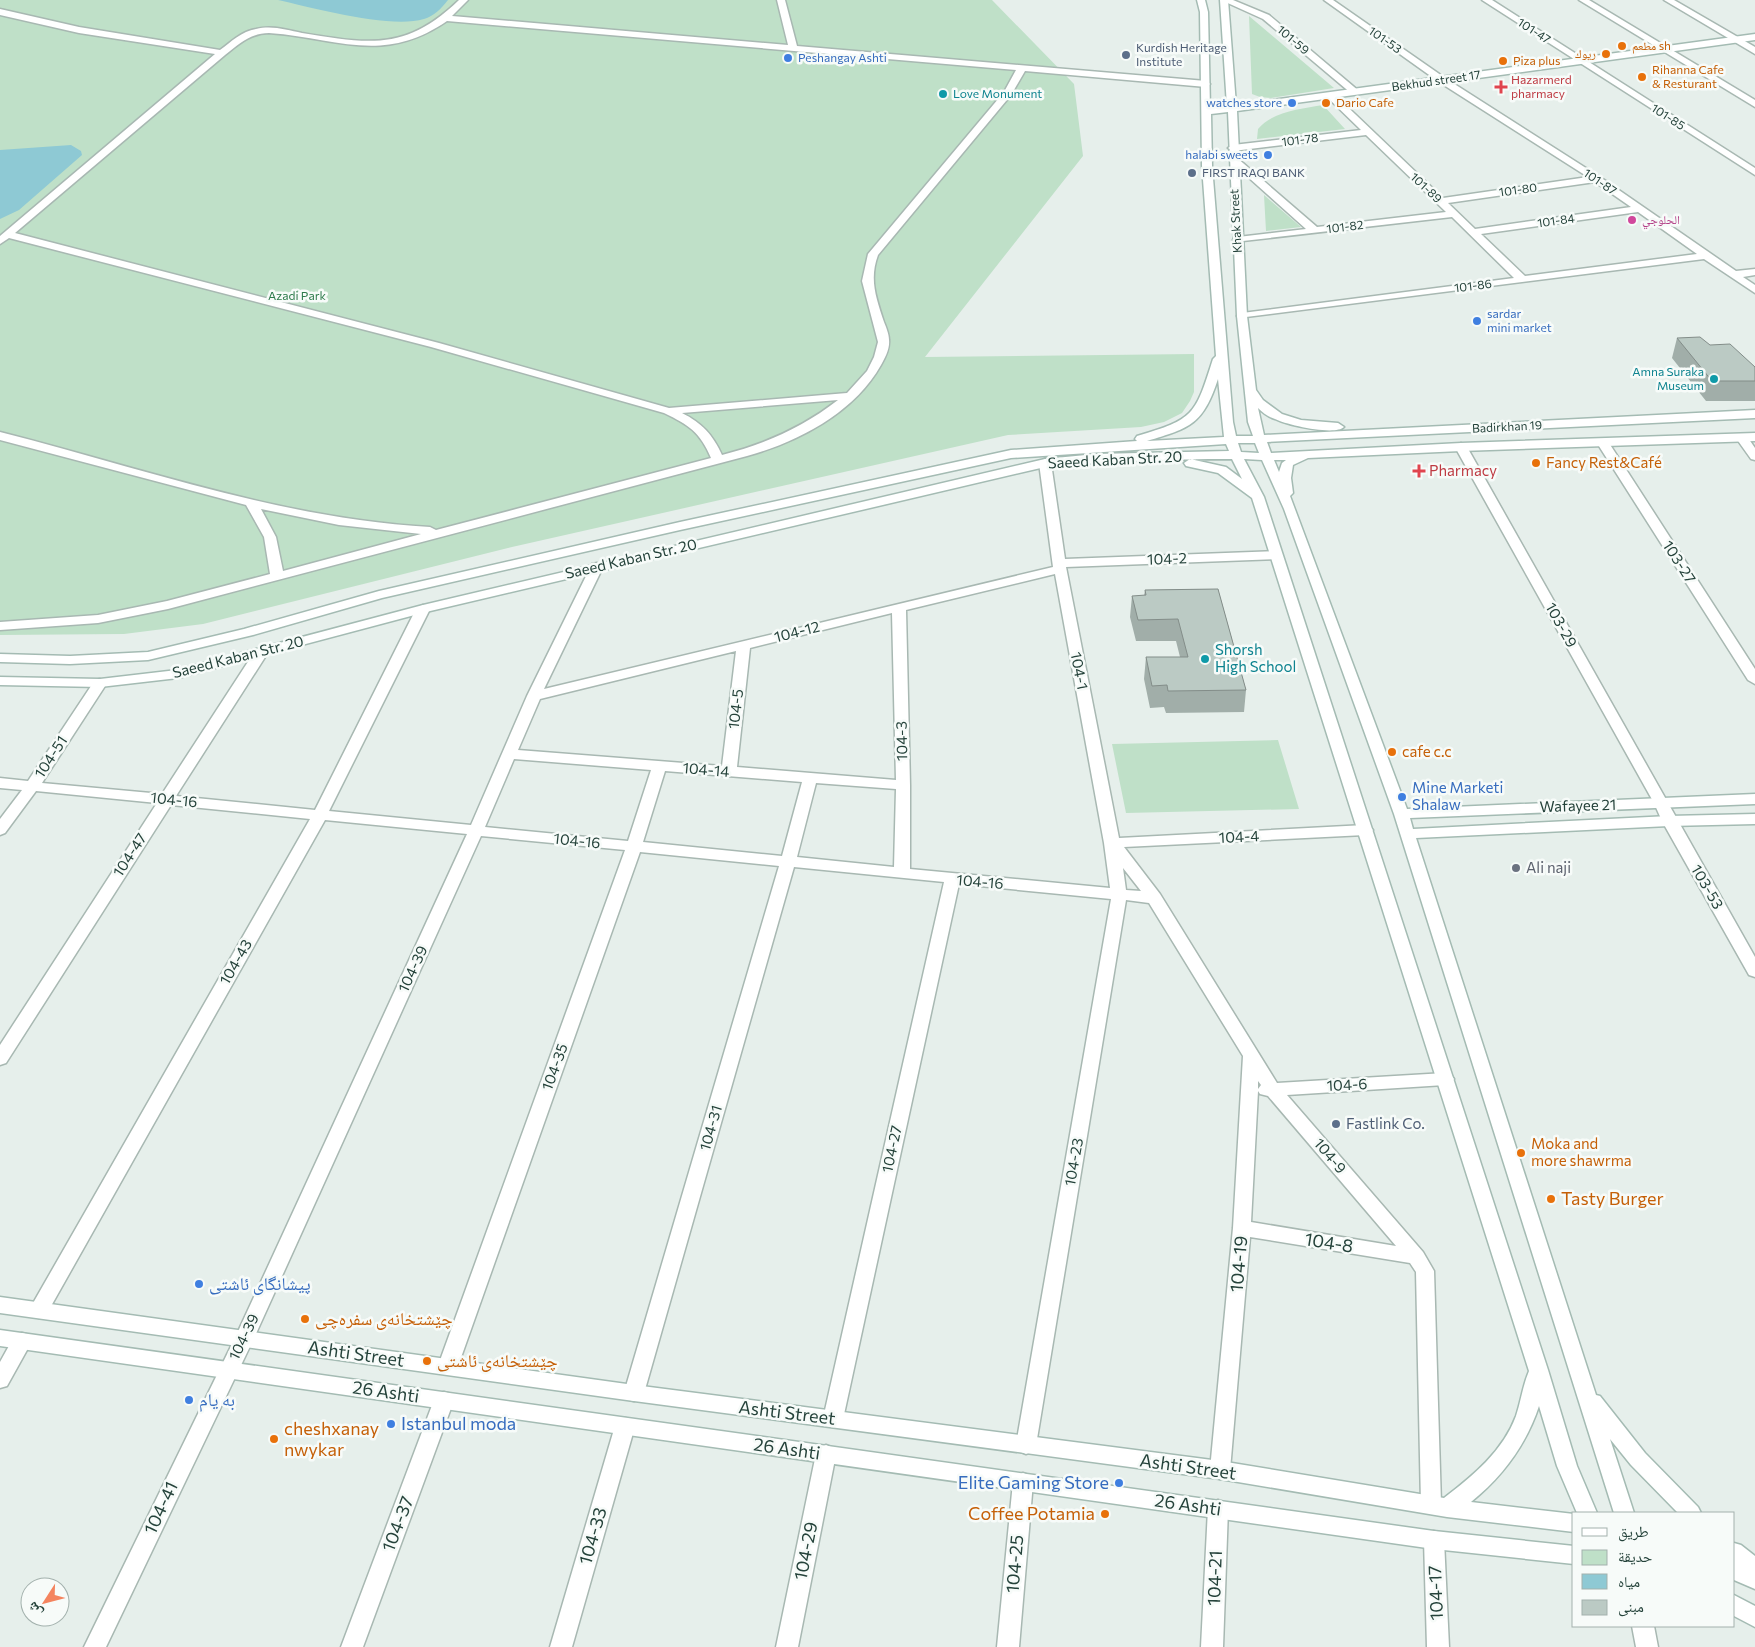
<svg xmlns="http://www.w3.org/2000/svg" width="1755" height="1647" viewBox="0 0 1755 1647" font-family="Commissioner,'Noto Naskh Arabic',sans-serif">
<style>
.green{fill:#bfe0c8}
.water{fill:#8ec9d4}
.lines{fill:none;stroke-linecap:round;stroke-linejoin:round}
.street-casing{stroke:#a8b8b2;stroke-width:3}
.secondary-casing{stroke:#a4bbb3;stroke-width:3}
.street{fill:#fff;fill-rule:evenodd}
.secondary{fill:#fff;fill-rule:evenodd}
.wall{fill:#a1aea9}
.building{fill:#bbcac4;stroke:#838d89}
.food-dot{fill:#e8710a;stroke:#f7fbf9;stroke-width:2}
.service-dot{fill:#5c6f8a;stroke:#f7fbf9;stroke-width:2}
.shop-dot{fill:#3f7fe0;stroke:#f7fbf9;stroke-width:2}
.health-dot{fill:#e0444e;stroke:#f7fbf9;stroke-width:2}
.culture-dot{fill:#0f9aa8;stroke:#f7fbf9;stroke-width:2}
.hotel-dot{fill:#d1479c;stroke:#f7fbf9;stroke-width:2}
.worship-dot{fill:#6b7280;stroke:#f7fbf9;stroke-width:2}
.labels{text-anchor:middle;stroke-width:5;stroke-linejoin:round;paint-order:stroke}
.far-street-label{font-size:12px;fill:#24423a;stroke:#f7fbf9}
.far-food-label{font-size:12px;fill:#c56008;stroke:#f7fbf9;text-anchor:start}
.far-service-label{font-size:12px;fill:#4e5e75;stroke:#f7fbf9;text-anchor:start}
.far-shop-label{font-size:12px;fill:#366cbe;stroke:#f7fbf9;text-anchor:start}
.far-health-label{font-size:12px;fill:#be3a42;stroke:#f7fbf9;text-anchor:start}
.far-culture-label{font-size:12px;fill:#0d838f;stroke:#f7fbf9;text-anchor:start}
.far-hotel-label{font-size:12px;fill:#b23c85;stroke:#f7fbf9;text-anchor:start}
.far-park-label{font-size:12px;fill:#2d7a4b;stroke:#f7fbf9}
.street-label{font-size:15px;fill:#24423a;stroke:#f7fbf9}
.food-label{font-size:15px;fill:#c56008;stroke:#f7fbf9;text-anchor:start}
.health-label{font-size:15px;fill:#be3a42;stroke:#f7fbf9;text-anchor:start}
.culture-label{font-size:15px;fill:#0d838f;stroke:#f7fbf9;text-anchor:start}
.shop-label{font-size:15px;fill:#366cbe;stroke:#f7fbf9;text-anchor:start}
.worship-label{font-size:15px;fill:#5b616d;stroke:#f7fbf9;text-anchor:start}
.service-label{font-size:15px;fill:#4e5e75;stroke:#f7fbf9;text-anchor:start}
.near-food-label{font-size:18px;fill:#c56008;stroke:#f7fbf9;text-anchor:start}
.near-street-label{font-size:18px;fill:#24423a;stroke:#f7fbf9}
.near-shop-label{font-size:18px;fill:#366cbe;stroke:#f7fbf9;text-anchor:start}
</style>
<rect width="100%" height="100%" fill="#e6efeb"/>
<path class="green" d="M 0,0 L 992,0 L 1074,84 L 1083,156 L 925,357 L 1194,354 L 1194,392 L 1190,401 L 1182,413 L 1164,422 L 1141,427 L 1008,435 L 512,547 L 203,624 L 124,634 L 0,635 Z
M 1249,16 L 1334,88 L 1271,98 L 1260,97 L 1252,94 Z
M 1323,105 L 1345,129 L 1257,139 L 1258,129 C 1273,111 1301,109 1323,105 Z
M 1264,195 L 1301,227 L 1266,231 Z
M 1278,740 L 1299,809 L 1126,813 L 1112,744 Z"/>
<path class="water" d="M 278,0 L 448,0 C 441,9 434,16 424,19 C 390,29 314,8 278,0 Z
M 71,145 L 81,151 L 82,155 L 19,210 L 0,219 L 0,150 Z"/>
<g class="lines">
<defs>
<path id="street" d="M 459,0 L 468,0 L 452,16 L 788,45 L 777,0 L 785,0 L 797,46 L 1206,81 L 1210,84 L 1206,87 L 1025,71 L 1011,95 L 878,255 C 869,279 876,298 884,322 C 886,327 889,334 889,340 C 890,349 885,358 881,365 C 854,413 798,442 747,456 L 168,609 L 98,623 L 0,630 L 0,622 L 98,615 L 167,601 L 270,574 L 264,537 L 246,505 L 0,440 L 0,432 C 142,468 283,519 430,527 L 436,530 L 711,458 C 700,432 689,425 664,413 L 431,347 L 9,238 L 0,244 L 0,236 L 215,54 L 79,33 L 0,15 L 0,9 L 79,27 L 220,50 C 231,42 242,31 256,29 C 272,25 287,30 302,33 C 370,44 406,51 459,0 ZM 447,21 L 1016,70 L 1004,92 L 868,254 L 862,281 L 878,342 L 874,357 L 867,371 L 847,393 L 669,408 L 439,343 L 15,233 L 225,55 C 239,44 251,33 269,33 C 338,38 383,65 447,21 ZM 838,400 C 802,428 765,444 722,455 C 713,435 702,423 682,413 ZM 261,509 L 339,525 L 421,534 L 283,571 L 276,537 Z
M 1221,0 L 1233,0 L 1269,15 L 1360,92 L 1358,94 L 1352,94 L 1263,19 Z
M 1324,0 L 1333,0 L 1445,78 L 1600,177 L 1736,271 L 1755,269 L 1755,275 L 1743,277 L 1755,285 L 1755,293 L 1704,259 L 1238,318 L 1237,316 L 1238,314 L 1242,313 L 1514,278 L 1452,217 L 1234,242 L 1233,240 L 1234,238 L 1238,237 L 1306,229 L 1230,161 L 1228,159 L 1233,156 L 1236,157 L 1317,227 L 1446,212 L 1366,135 L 1233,151 L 1228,148 L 1233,145 L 1361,130 L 1327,97 L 1327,93 L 1333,93 L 1443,198 L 1588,177 L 1439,82 ZM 1595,182 L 1631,207 L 1475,229 L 1448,203 ZM 1638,212 L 1697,254 L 1525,276 L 1481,234 Z
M 1482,0 L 1492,0 L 1755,168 L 1755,175 Z
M 1579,0 L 1589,0 L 1755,100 L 1755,107 Z
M 1664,0 L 1674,0 L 1755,47 L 1755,54 Z
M 1742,434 L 1746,435 L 1755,448 L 1755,460 L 1751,459 L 1736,438 Z
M 1603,439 L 1609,443 L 1755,669 L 1755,684 L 1748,680 L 1597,443 Z
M 1461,443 L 1467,447 L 1755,957 L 1755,977 L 1749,975 L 1662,821 L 1654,803 L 1455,447 Z
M 1045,459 L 1051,463 L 1065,559 L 1276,551 L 1282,555 L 1276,559 L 1066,567 L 1119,838 L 1365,825 L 1370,827 L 1373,830 L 1370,833 L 1365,835 L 1124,847 L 1160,894 L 1277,1083 L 1445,1073 L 1451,1075 L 1454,1079 L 1451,1083 L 1445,1085 L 1287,1095 L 1423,1252 L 1434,1271 L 1441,1504 L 1438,1510 L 1431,1513 L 1424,1510 L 1421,1504 L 1416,1272 L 1410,1263 L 1250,1237 L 1230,1470 L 1227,1476 L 1220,1479 L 1213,1476 L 1210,1470 L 1233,1228 L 1243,1056 L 1149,903 L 1126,900 L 1036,1445 L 1033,1451 L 1026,1454 L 1019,1451 L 1016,1445 L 1111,899 L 959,884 L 843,1419 L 840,1425 L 833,1427 L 826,1425 L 823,1419 L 944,882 L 794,867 L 644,1393 L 641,1399 L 634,1401 L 627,1399 L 624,1393 L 779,866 L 640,852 L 458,1366 L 455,1372 L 448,1374 L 441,1372 L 438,1366 L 625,850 L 481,836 L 254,1338 L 106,1647 L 84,1647 L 236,1336 L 467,834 L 325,820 L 46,1315 L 39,1318 L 32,1315 L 30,1310 L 32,1305 L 310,819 L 171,805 L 6,1063 L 0,1065 L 0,1045 L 157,803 L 36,791 L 5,833 L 0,835 L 0,819 L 22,790 L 0,788 L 0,778 L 28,781 L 95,680 L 100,679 L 107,683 L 42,783 L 162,794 L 255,651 L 262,647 L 269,651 L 176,796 L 315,810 L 416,609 L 423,605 L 430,609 L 329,811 L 471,825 L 527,696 L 592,564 L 597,563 L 603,567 L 544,689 L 1053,567 L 1039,463 ZM 1055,574 L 1104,843 L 1110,888 L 910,869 L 910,785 L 906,610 ZM 892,613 L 896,780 L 737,767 L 750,648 ZM 736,651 L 722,766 L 518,750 L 540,699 ZM 514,759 L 651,770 L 628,841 L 485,827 ZM 665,771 L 802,782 L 782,856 L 643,842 ZM 816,783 L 896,789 L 894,867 L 797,857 ZM 1123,868 L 1141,891 L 1126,890 ZM 1258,1081 L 1261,1085 L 1258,1089 ZM 1258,1091 L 1260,1094 L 1268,1096 L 1396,1246 L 1251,1222 Z
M 22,1333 L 29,1335 L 32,1341 L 7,1386 L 0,1388 L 0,1362 L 15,1335 Z
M 444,1392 L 451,1394 L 454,1400 L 363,1647 L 341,1647 L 434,1400 L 437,1394 Z
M 625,1418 L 632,1420 L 635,1426 L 572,1647 L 550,1647 L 615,1426 L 618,1420 Z
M 826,1445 L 833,1448 L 836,1454 L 798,1647 L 776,1647 L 816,1454 L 819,1448 Z
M 1023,1473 L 1030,1476 L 1033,1482 L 1019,1647 L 997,1647 L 1013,1482 L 1016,1476 Z
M 1218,1500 L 1225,1503 L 1228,1509 L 1223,1647 L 1201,1647 L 1208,1509 L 1211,1503 Z
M 1434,1531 L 1441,1533 L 1444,1540 L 1449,1647 L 1427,1647 L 1424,1540 L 1427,1533 Z
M 1632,1626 L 1654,1626 L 1658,1647 L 1636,1647 Z"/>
<path id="secondary" d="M 1197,0 L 1205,0 L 1208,12 L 1210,109 L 1227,106 L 1220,0 L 1228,0 L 1236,105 L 1755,34 L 1755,40 L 1237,111 L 1247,316 L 1256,390 L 1263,400 L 1282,414 L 1301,420 L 1338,423 L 1344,427 C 1335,436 1287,425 1275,419 C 1268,417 1263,413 1258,408 L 1264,435 L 1755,410 L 1755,418 L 1267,442 L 1271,453 L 1461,443 L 1755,433 L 1755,441 L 1461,451 L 1308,458 L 1293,465 L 1291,478 L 1293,493 L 1290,496 L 1407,809 L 1755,794 L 1755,804 L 1410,818 L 1413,829 L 1669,816 L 1755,814 L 1755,824 L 1669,826 L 1416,838 L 1596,1395 L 1600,1396 L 1645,1453 L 1698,1507 L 1701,1513 L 1678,1513 L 1631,1465 L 1610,1439 L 1634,1513 L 1614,1513 L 1394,814 L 1284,509 L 1262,460 L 1244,459 L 1264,497 L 1548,1370 L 1577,1466 L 1597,1513 L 1577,1513 L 1557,1466 L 1539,1406 C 1526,1445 1503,1476 1471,1502 L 1574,1514 L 1574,1532 L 1447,1517 L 1220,1479 L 634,1401 L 0,1313 L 0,1297 L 634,1385 L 1220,1461 L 1444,1498 C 1473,1476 1503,1451 1516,1416 C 1521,1401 1523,1385 1529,1371 L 1252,498 L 1218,473 L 1186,466 L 1184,463 L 1190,459 L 1226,467 L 1242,479 L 1232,459 C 1169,459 1107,461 1045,467 L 426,612 L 178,678 L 100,687 L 0,685 L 0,677 L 100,679 L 177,670 L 423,605 L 1045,459 L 1096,454 L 1229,451 L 1226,444 L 1011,458 L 680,530 L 382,598 L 253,635 L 148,660 L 70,664 L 0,662 L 0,654 L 70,656 L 148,652 L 244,629 L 379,591 L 680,522 L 1011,450 L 1137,441 L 1135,439 L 1137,436 C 1195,419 1195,415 1213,359 L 1216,356 L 1202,166 L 1200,12 ZM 1228,112 L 1237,316 L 1248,422 L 1253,436 L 1236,436 L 1233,422 L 1212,166 L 1211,114 ZM 1218,379 L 1224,437 L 1147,441 C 1191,428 1203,424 1218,379 ZM 1238,443 L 1255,443 L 1259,453 L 1241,452 ZM 1274,460 L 1286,460 L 1282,463 L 1279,472 Z
M 0,1330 L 1434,1531 L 1574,1546 L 1574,1564 L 1434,1549 L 0,1346 Z
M 1734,1543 L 1741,1545 L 1755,1556 L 1755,1589 L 1734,1580 Z
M 1734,1595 L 1755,1606 L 1755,1627 L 1734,1616 Z"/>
</defs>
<use href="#street" class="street-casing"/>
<use href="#secondary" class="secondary-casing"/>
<use href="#street" class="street"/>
<use href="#secondary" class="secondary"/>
</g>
<path class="wall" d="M 1677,338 L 1710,345 L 1755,367 L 1755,401 L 1706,401 L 1672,358 Z
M 1218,589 L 1246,690 L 1244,712 L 1166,713 L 1164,707 L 1150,708 L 1144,679 L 1146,657 L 1180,657 L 1176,641 L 1136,641 L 1130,617 L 1132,596 L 1144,596 L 1145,590 Z"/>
<path class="building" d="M 1700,337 L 1710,345 L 1730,344 L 1755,367 L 1755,381 L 1712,381 L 1677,338 Z
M 1218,589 L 1246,690 L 1168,691 L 1167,685 L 1152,686 L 1146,657 L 1188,657 L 1178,619 L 1138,620 L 1132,596 L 1146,595 L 1145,590 Z"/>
<g class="food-dot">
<circle cx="1622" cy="46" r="5"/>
<circle cx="1606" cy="54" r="5"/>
<circle cx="1503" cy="61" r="5"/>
<circle cx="1642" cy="77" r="5"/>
<circle cx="1326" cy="103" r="5"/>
<circle cx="1536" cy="463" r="5"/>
<circle cx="1392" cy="752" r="5"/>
<circle cx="1521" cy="1153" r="5"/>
<circle cx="1551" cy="1199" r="5"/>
<circle cx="305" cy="1319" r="5"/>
<circle cx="427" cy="1361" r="5"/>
<circle cx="274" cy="1439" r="5"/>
<circle cx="1105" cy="1514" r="5"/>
</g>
<g class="service-dot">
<circle cx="1126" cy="55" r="5"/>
<circle cx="1192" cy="173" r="5"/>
<circle cx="1336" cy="1124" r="5"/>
</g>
<g class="shop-dot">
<circle cx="788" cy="58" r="5"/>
<circle cx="1292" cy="103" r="5"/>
<circle cx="1268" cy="155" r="5"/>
<circle cx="1477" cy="321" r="5"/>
<circle cx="1402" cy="797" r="5"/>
<circle cx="199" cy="1284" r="5"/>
<circle cx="189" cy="1400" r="5"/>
<circle cx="391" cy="1424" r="5"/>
<circle cx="1119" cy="1483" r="5"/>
</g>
<g class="health-dot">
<path d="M1498.5 79.5h5v5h5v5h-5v5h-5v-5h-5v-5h5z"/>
<path d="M1416.5 463.5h5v5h5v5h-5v5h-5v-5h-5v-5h5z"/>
</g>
<g class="culture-dot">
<circle cx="943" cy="94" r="5"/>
<circle cx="1714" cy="379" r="5"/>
<circle cx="1205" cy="659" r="5"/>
</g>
<circle class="hotel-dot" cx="1632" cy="220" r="5"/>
<circle class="worship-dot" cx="1516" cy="868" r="5"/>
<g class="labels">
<g class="far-street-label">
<text transform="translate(1534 31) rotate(33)" y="4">101-47</text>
<text transform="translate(1293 40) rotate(40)" y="4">101-59</text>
<text transform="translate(1385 40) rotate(35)" y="4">101-53</text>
<text transform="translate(1436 81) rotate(-8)" y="4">Bekhud street 17</text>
<text transform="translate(1668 117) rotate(33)" y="4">101-85</text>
<text transform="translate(1300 140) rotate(-7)" y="4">101-78</text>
<text transform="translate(1600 182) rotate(34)" y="4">101-87</text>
<text transform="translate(1426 188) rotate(43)" y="4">101-89</text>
<text transform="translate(1518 190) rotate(-8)" y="4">101-80</text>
<text transform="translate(1236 221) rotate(-93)" y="4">Khak Street</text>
<text transform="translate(1556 221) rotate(-8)" y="4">101-84</text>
<text transform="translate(1345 227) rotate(-7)" y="4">101-82</text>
<text transform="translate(1473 286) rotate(-7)" y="4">101-86</text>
<text transform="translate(1507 427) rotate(-3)" y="4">Badirkhan 19</text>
</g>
<g class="far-food-label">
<text x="1632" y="50">مطعم sh</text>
<text x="1596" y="58" text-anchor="end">ريوك</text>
<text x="1513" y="65">Piza plus</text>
<text x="1652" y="74">Rihanna Cafe<tspan x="1652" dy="14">&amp; Resturant</tspan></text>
<text x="1336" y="107">Dario Cafe</text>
</g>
<g class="far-service-label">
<text x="1136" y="52">Kurdish Heritage<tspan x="1136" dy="14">Institute</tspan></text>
<text x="1202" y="177">FIRST IRAQI BANK</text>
</g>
<g class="far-shop-label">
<text x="798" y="62">Peshangay Ashti</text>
<text x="1282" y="107" text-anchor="end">watches store</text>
<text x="1258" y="159" text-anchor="end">halabi sweets</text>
<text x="1487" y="318">sardar<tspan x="1487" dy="14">mini market</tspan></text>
</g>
<g class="far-health-label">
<text x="1511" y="84">Hazarmerd<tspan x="1511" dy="14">pharmacy</tspan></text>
</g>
<g class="far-culture-label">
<text x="953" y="98">Love Monument</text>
<text x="1704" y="376" text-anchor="end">Amna Suraka<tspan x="1704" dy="14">Museum</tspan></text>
</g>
<g class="far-hotel-label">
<text x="1642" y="224">الحلوجي</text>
</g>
<g class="far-park-label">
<text x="297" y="300">Azadi Park</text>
</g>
<g class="street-label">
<text transform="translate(1115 460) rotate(-3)" y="5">Saeed Kaban Str. 20</text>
<text transform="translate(631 559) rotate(-13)" y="5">Saeed Kaban Str. 20</text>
<text transform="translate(1167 559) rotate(-2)" y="5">104-2</text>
<text transform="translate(1679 562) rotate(57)" y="5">103-27</text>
<text transform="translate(1561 625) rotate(61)" y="5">103-29</text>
<text transform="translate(797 632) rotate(-14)" y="5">104-12</text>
<text transform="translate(238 657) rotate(-14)" y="5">Saeed Kaban Str. 20</text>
<text transform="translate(1079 671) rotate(79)" y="5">104-1</text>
<text transform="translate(736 709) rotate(-83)" y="5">104-5</text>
<text transform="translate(902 741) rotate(-91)" y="5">104-3</text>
<text transform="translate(51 757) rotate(-57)" y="5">104-51</text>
<text transform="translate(706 770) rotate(5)" y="5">104-14</text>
<text transform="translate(174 800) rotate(6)" y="5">104-16</text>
<text transform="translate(1578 806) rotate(-2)" y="5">Wafayee 21</text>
<text transform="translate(1239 837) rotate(-3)" y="5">104-4</text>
<text transform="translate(577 841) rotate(6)" y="5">104-16</text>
<text transform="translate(130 855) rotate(-57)" y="5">104-47</text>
<text transform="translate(980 882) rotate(5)" y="5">104-16</text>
<text transform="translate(1707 887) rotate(60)" y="5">103-53</text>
<text transform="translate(236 962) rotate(-60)" y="5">104-43</text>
<text transform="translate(413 969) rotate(-65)" y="5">104-39</text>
<text transform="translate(555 1067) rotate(-70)" y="5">104-35</text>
<text transform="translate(1347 1085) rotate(-3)" y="5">104-6</text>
<text transform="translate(711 1128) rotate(-74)" y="5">104-31</text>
<text transform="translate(892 1149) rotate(-78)" y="5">104-27</text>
<text transform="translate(1330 1156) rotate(50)" y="5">104-9</text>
<text transform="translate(1074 1162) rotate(-80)" y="5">104-23</text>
<text transform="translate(244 1337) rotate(-64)" y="5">104-39</text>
</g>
<g class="food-label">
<text x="1546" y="468">Fancy Rest&amp;Café</text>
<text x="1402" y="757">cafe c.c</text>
<text x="1531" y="1149">Moka and<tspan x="1531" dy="17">more shawrma</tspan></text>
</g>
<g class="health-label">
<text x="1429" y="476">Pharmacy</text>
</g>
<g class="culture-label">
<text x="1215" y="655">Shorsh<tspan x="1215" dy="17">High School</tspan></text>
</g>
<g class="shop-label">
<text x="1412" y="793">Mine Marketi<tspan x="1412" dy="17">Shalaw</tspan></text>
</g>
<g class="worship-label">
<text x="1526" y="873">Ali naji</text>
</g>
<g class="service-label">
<text x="1346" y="1129">Fastlink Co.</text>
</g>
<g class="near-food-label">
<text x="1561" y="1205">Tasty Burger</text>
<text x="315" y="1325">چێشتخانەی سفرەچی</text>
<text x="437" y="1367">چێشتخانەی ئاشتی</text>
<text x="284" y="1435">cheshxanay<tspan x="284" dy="21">nwykar</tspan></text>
<text x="1095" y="1520" text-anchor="end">Coffee Potamia</text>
</g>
<g class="near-street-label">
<text transform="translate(1329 1243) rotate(9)" y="6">104-8</text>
<text transform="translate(1239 1264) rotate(-85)" y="6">104-19</text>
<text transform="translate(356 1354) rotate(8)" y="6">Ashti Street</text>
<text transform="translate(386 1392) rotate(8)" y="6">26 Ashti</text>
<text transform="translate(787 1413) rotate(7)" y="6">Ashti Street</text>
<text transform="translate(787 1449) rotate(8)" y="6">26 Ashti</text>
<text transform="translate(1188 1467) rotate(8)" y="6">Ashti Street</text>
<text transform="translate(1188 1505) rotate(8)" y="6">26 Ashti</text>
<text transform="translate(161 1508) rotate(-65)" y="6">104-41</text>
<text transform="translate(398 1524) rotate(-69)" y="6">104-37</text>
<text transform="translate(593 1536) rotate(-74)" y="6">104-33</text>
<text transform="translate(806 1551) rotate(-79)" y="6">104-29</text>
<text transform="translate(1015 1564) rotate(-85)" y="6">104-25</text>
<text transform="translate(1215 1578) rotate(-88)" y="6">104-21</text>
<text transform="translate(1436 1593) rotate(-92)" y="6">104-17</text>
</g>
<g class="near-shop-label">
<text x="209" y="1290">پیشانگای ئاشتی</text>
<text x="199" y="1406">به يام</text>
<text x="401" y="1430">Istanbul moda</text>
<text x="1109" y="1489" text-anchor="end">Elite Gaming Store</text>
</g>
</g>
<rect x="1572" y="1512" width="162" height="115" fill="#f7fbf9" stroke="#a3b1ad"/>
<rect x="1582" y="1528" width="25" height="8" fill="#ffffff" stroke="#a3b1ad"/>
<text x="1618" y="1537" font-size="15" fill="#24423a">طريق</text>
<rect x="1582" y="1550" width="25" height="15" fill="#bfe0c8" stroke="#a3b1ad"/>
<text x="1618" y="1562" font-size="15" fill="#24423a">حديقة</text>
<rect x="1582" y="1574" width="25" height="15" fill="#8ec9d4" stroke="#a3b1ad"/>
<text x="1618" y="1587" font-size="15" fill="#24423a">مياه</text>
<rect x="1582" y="1600" width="25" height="15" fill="#bbcac4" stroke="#a3b1ad"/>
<text x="1618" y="1612" font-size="15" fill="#24423a">مبنى</text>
<g transform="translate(45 1602) rotate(234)"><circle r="24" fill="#f7fbf9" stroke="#a3b1ad"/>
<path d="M0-4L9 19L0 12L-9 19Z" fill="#f4845f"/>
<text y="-8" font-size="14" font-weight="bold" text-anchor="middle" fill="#24423a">ش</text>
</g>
</svg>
